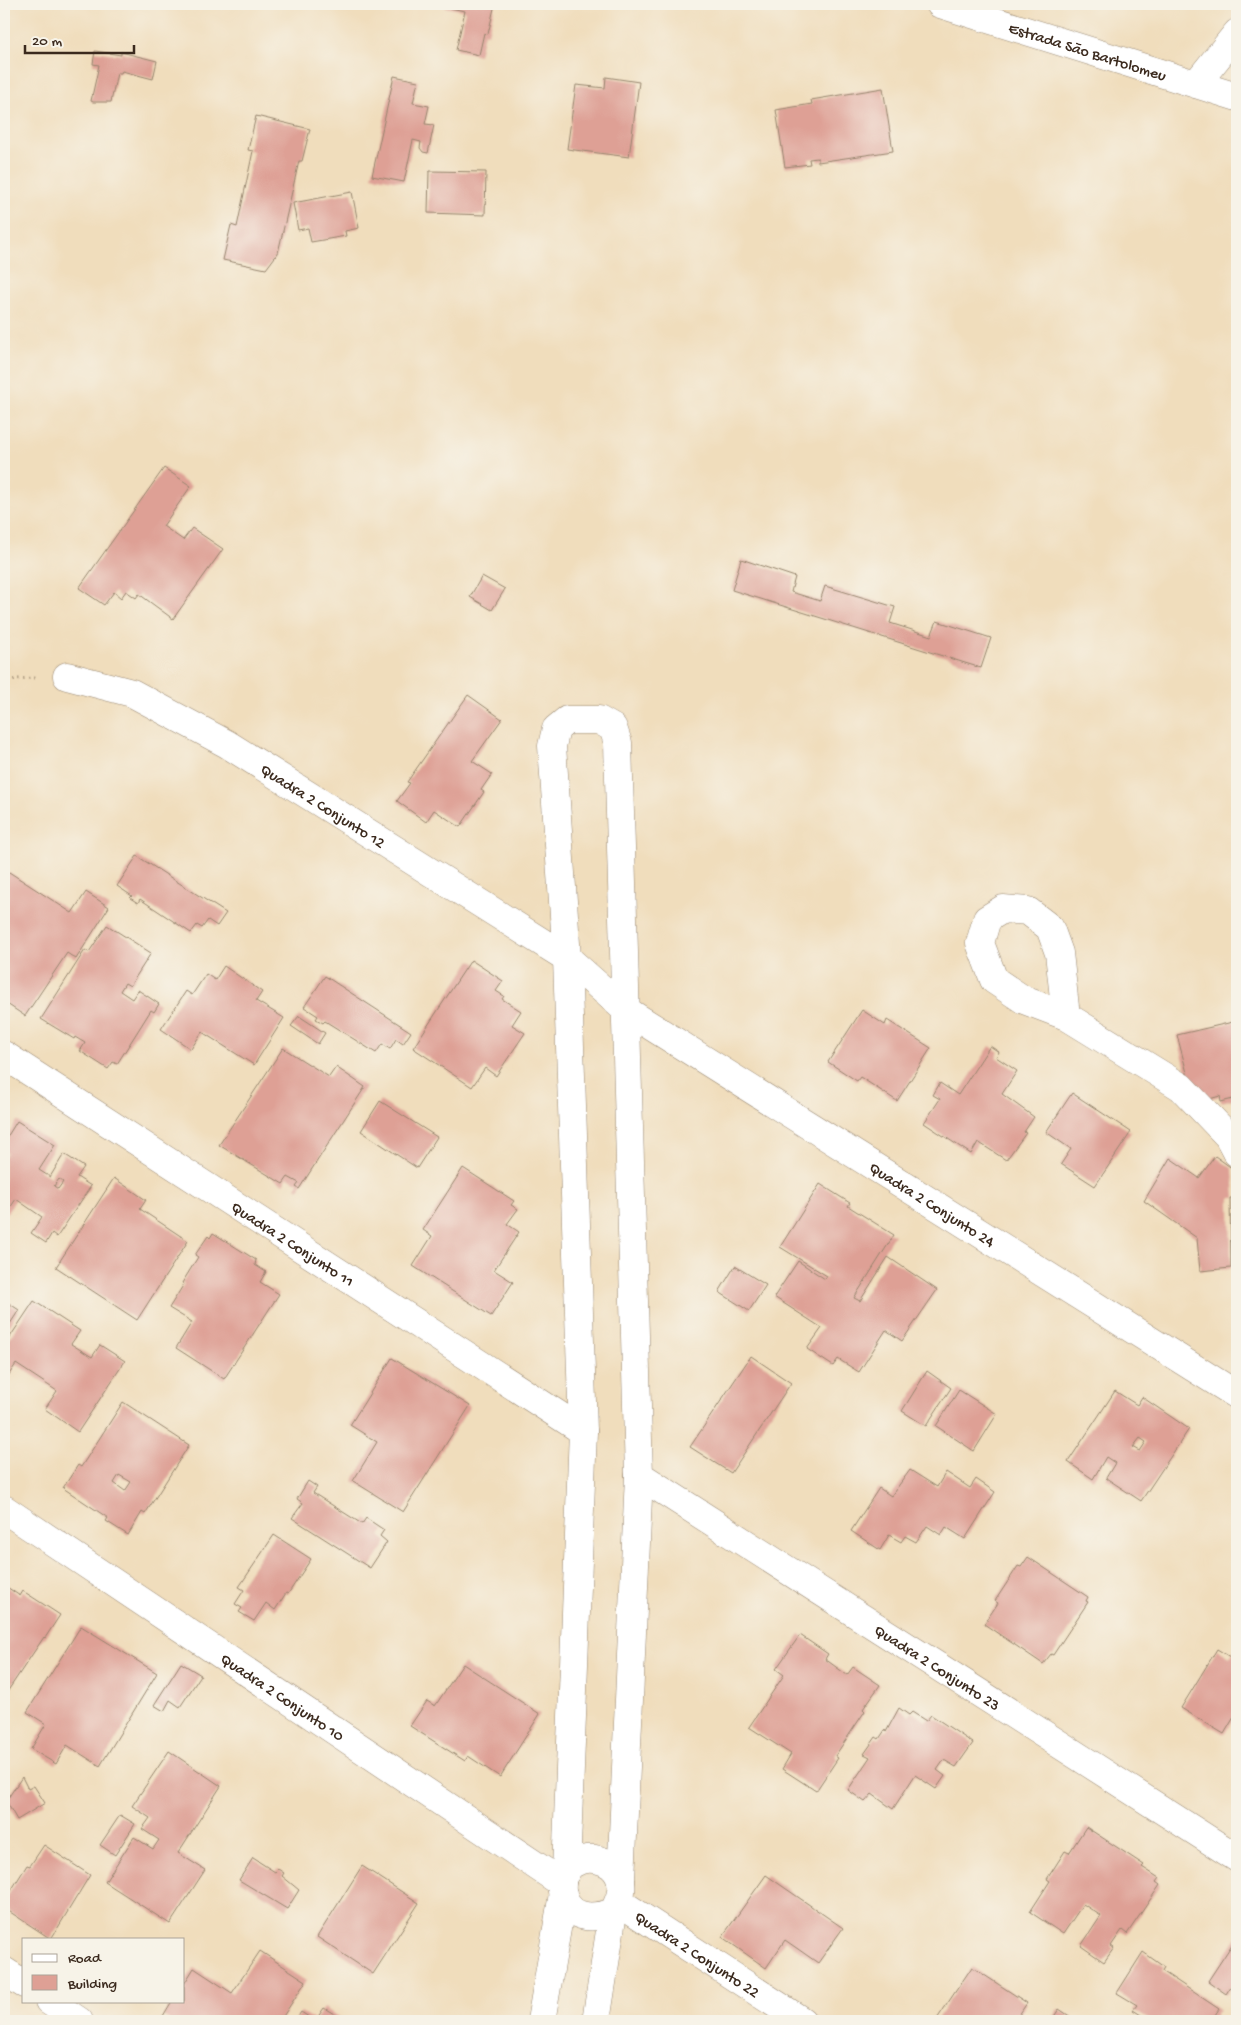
<svg xmlns="http://www.w3.org/2000/svg" width="1241" height="2025" viewBox="0 0 1241 2025" font-family="'Gochi Hand',sans-serif">
<style>
.building{fill:#dea095;fill-rule:evenodd}
.lines{fill:none;stroke-linecap:round;stroke-linejoin:round}
.minor-casing{stroke:#96846d;stroke-width:29}
.path{stroke:#96846d;stroke-width:3;stroke-dasharray:1 4;stroke-linecap:butt}
.minor{stroke:#fff;stroke-width:28}
.labels{text-anchor:middle;stroke-width:5;stroke-linejoin:round;paint-order:stroke}
.street-label{font-size:16px;fill:#3b2a1e;stroke:#f7f3e8}
</style>
<rect width="100%" height="100%" fill="#f7f3e8"/>
<filter id="ink" filterUnits="userSpaceOnUse"><feTurbulence type="fractalNoise" baseFrequency=".02" numOctaves="2"/><feDisplacementMap in="SourceGraphic" scale="10" xChannelSelector="R" yChannelSelector="G"/><feConvolveMatrix kernelMatrix="1 2 1 2 8 2 1 2 1" color-interpolation-filters="sRGB"/></filter>
<filter id="wash" filterUnits="userSpaceOnUse"><feTurbulence type="fractalNoise" baseFrequency=".0096" numOctaves="4" result="noise"/><feDisplacementMap in="SourceGraphic" scale="20" xChannelSelector="R" yChannelSelector="G"/><feGaussianBlur stdDeviation="1.12" result="paint"/><feColorMatrix in="noise" values="0 0 0 0 0 0 0 0 0 0 0 0 0 0 0 0 0 1.4 0 .05"/><feComposite in="paint" operator="in"/></filter>
<g filter="url(#wash)">
<rect width="100%" height="100%" fill="#f0ddbc"/>
<g id="blocks">
<path class="building" d="M 445,4 L 495,4 L 488,34 L 484,33 L 479,55 L 456,50 L 465,11 L 445,7 Z
M 95,51 L 121,55 L 121,52 L 157,61 L 153,79 L 122,71 L 121,73 L 117,73 L 111,102 L 93,102 L 91,101 L 99,65 L 93,64 Z
M 394,76 L 418,81 L 413,103 L 429,106 L 425,124 L 434,125 L 428,153 L 423,152 L 420,148 L 421,142 L 413,140 L 404,182 L 372,176 Z
M 606,77 L 639,82 L 629,157 L 567,149 L 576,85 L 605,88 Z
M 883,88 L 893,151 L 818,162 L 818,158 L 809,159 L 810,164 L 785,167 L 776,110 L 812,104 L 811,100 Z
M 256,116 L 310,129 L 302,161 L 299,161 L 278,253 L 266,269 L 223,260 L 231,225 L 237,227 L 253,151 L 248,150 Z
M 429,171 L 486,172 L 485,215 L 428,213 Z
M 352,192 L 359,228 L 345,231 L 346,236 L 311,242 L 308,228 L 298,230 L 293,203 Z
M 164,468 L 191,486 L 163,526 L 183,540 L 192,528 L 223,549 L 173,619 L 139,594 L 136,598 L 126,591 L 121,598 L 114,592 L 104,605 L 79,588 Z
M 741,559 L 795,577 L 791,592 L 820,601 L 825,586 L 895,607 L 890,623 L 931,636 L 937,621 L 991,638 L 981,668 L 732,590 Z
M 482,576 L 505,589 L 492,610 L 470,597 Z
M 468,695 L 502,719 L 472,761 L 492,774 L 481,790 L 484,792 L 460,827 L 434,810 L 426,822 L 397,801 L 410,783 L 407,782 Z
M 137,856 L 226,913 L 217,926 L 208,920 L 202,928 L 197,925 L 191,933 L 140,899 L 138,903 L 130,898 L 132,896 L 117,886 Z
M 9,872 L 72,913 L 86,892 L 109,907 L 76,959 L 67,953 L 25,1016 L 4,1002 L 4,880 Z
M 107,925 L 151,953 L 130,986 L 125,983 L 120,991 L 132,999 L 138,990 L 159,1004 L 154,1012 L 151,1010 L 117,1064 L 113,1062 L 108,1069 L 80,1051 L 85,1043 L 75,1037 L 74,1039 L 41,1019 L 85,950 L 89,952 Z
M 471,960 L 503,981 L 496,991 L 504,996 L 502,999 L 521,1011 L 512,1025 L 525,1033 L 496,1076 L 485,1068 L 472,1087 L 413,1048 Z
M 224,966 L 262,992 L 256,1001 L 284,1018 L 254,1065 L 202,1032 L 191,1049 L 161,1029 L 186,991 L 192,995 L 206,974 L 215,980 Z
M 325,976 L 411,1032 L 403,1044 L 396,1039 L 390,1049 L 382,1044 L 376,1053 L 325,1021 L 323,1023 L 316,1019 L 318,1016 L 304,1007 Z
M 862,1010 L 885,1025 L 887,1020 L 931,1048 L 897,1101 L 860,1077 L 857,1081 L 828,1062 Z
M 299,1016 L 325,1033 L 318,1044 L 291,1026 Z
M 1237,1021 L 1237,1098 L 1221,1102 L 1220,1096 L 1195,1103 L 1177,1035 Z
M 990,1046 L 999,1052 L 996,1057 L 1017,1071 L 1002,1094 L 1034,1117 L 1024,1132 L 1026,1133 L 1006,1160 L 978,1142 L 971,1154 L 924,1123 L 940,1099 L 933,1095 L 940,1083 L 958,1095 Z
M 283,1048 L 329,1077 L 336,1067 L 365,1087 L 299,1189 L 296,1187 L 299,1183 L 288,1177 L 283,1184 L 219,1145 Z
M 1072,1093 L 1131,1132 L 1095,1186 L 1061,1164 L 1071,1149 L 1046,1132 Z
M 380,1101 L 437,1137 L 417,1168 L 361,1131 Z
M 17,1121 L 55,1145 L 39,1170 L 50,1177 L 64,1154 L 84,1167 L 77,1177 L 91,1186 L 57,1237 L 52,1233 L 46,1243 L 31,1233 L 42,1217 L 16,1199 L 4,1217 L 4,1158 L 7,1153 L 4,1150 L 4,1142 ZM 59,1179 L 63,1182 L 58,1189 L 54,1186 Z
M 1215,1156 L 1233,1169 L 1235,1198 L 1230,1198 L 1231,1268 L 1200,1271 L 1197,1238 L 1144,1201 L 1170,1158 L 1199,1178 Z
M 463,1168 L 514,1201 L 511,1205 L 518,1209 L 507,1224 L 519,1232 L 494,1270 L 513,1282 L 491,1316 L 413,1266 L 432,1236 L 423,1230 Z
M 114,1178 L 146,1200 L 140,1209 L 188,1241 L 137,1320 L 56,1267 Z
M 820,1184 L 850,1203 L 848,1206 L 894,1235 L 854,1298 L 860,1301 L 888,1257 L 937,1290 L 902,1341 L 886,1330 L 859,1372 L 838,1359 L 833,1366 L 807,1349 L 822,1328 L 774,1297 L 798,1261 L 825,1279 L 827,1276 L 780,1247 Z
M 213,1233 L 256,1260 L 255,1265 L 266,1272 L 260,1282 L 279,1294 L 224,1379 L 176,1348 L 192,1322 L 169,1308 L 184,1284 L 182,1283 L 198,1257 L 195,1255 L 208,1236 L 210,1238 Z
M 735,1266 L 766,1285 L 749,1311 L 719,1292 Z
M 4,1300 L 19,1310 L 4,1333 Z
M 34,1301 L 80,1331 L 71,1344 L 92,1357 L 100,1345 L 125,1361 L 78,1432 L 45,1409 L 57,1391 L 16,1364 L 4,1382 L 4,1346 Z
M 751,1356 L 791,1383 L 731,1473 L 690,1447 Z
M 392,1358 L 470,1406 L 403,1512 L 353,1481 L 377,1442 L 350,1425 Z
M 927,1371 L 951,1388 L 926,1426 L 902,1411 Z
M 959,1390 L 997,1414 L 974,1451 L 936,1426 Z
M 1115,1391 L 1137,1405 L 1142,1397 L 1189,1429 L 1141,1501 L 1106,1478 L 1115,1463 L 1106,1457 L 1093,1479 L 1068,1462 ZM 1140,1438 L 1146,1442 L 1140,1451 L 1133,1447 Z
M 123,1402 L 189,1445 L 145,1514 L 142,1512 L 128,1535 L 106,1521 L 108,1518 L 63,1488 L 78,1465 L 81,1467 ZM 119,1475 L 131,1482 L 125,1491 L 114,1483 Z
M 910,1470 L 937,1487 L 946,1472 L 970,1488 L 976,1479 L 995,1492 L 965,1539 L 946,1527 L 941,1535 L 927,1526 L 916,1542 L 905,1536 L 901,1542 L 889,1535 L 880,1550 L 851,1531 L 879,1488 L 891,1496 Z
M 308,1481 L 317,1487 L 313,1493 L 362,1524 L 366,1518 L 384,1530 L 380,1536 L 387,1542 L 370,1568 L 292,1518 L 303,1503 L 297,1499 Z
M 274,1535 L 311,1559 L 288,1594 L 286,1593 L 275,1610 L 266,1603 L 254,1621 L 239,1612 L 242,1608 L 235,1604 L 244,1590 L 239,1587 Z
M 1028,1557 L 1088,1597 L 1086,1601 L 1088,1602 L 1053,1655 L 1051,1654 L 1043,1664 L 984,1624 L 998,1603 L 995,1601 L 1018,1566 L 1021,1567 Z
M 4,1585 L 20,1596 L 23,1591 L 60,1615 L 45,1638 L 44,1637 L 5,1695 L 4,1694 Z
M 81,1626 L 157,1673 L 100,1766 L 67,1745 L 56,1764 L 31,1749 L 46,1724 L 27,1712 Z
M 800,1635 L 828,1654 L 825,1659 L 847,1675 L 853,1667 L 880,1685 L 863,1709 L 865,1711 L 835,1756 L 838,1758 L 816,1791 L 782,1769 L 791,1754 L 749,1727 L 784,1675 L 776,1669 Z
M 1237,1646 L 1237,1712 L 1224,1734 L 1181,1708 L 1217,1649 L 1230,1657 Z
M 181,1663 L 201,1675 L 180,1707 L 170,1700 L 164,1711 L 154,1705 Z
M 463,1664 L 540,1714 L 500,1777 L 468,1756 L 465,1761 L 410,1726 L 427,1701 L 435,1706 Z
M 899,1708 L 909,1715 L 912,1712 L 926,1721 L 931,1715 L 973,1743 L 956,1767 L 944,1760 L 937,1770 L 945,1776 L 936,1789 L 915,1775 L 893,1809 L 872,1794 L 865,1802 L 848,1790 L 870,1757 L 864,1754 L 876,1737 L 879,1739 L 885,1730 L 886,1732 Z
M 169,1751 L 221,1786 L 178,1853 L 205,1870 L 170,1924 L 105,1882 L 134,1837 L 153,1849 L 159,1840 L 142,1829 L 150,1818 L 132,1806 Z
M 22,1777 L 28,1789 L 34,1786 L 45,1803 L 17,1820 L 6,1801 Z
M 120,1815 L 135,1824 L 115,1855 L 100,1845 Z
M 1086,1827 L 1144,1865 L 1142,1867 L 1159,1878 L 1156,1882 L 1160,1885 L 1127,1934 L 1122,1930 L 1111,1946 L 1114,1948 L 1104,1962 L 1081,1946 L 1101,1916 L 1083,1904 L 1063,1934 L 1030,1912 L 1050,1881 L 1047,1879 L 1065,1851 L 1069,1853 Z
M 44,1845 L 90,1875 L 51,1939 L 4,1908 L 4,1902 L 27,1865 L 30,1866 Z
M 253,1858 L 275,1872 L 278,1869 L 284,1873 L 282,1876 L 299,1890 L 287,1909 L 239,1880 Z
M 362,1866 L 419,1903 L 373,1974 L 317,1937 Z
M 766,1875 L 843,1928 L 818,1963 L 785,1940 L 766,1968 L 722,1937 Z
M 1237,1937 L 1237,1977 L 1226,1994 L 1208,1981 Z
M 260,1951 L 306,1981 L 280,2021 L 171,2021 L 163,2016 L 172,2001 L 184,2001 L 184,1984 L 194,1968 L 232,1993 Z
M 1143,1952 L 1164,1967 L 1162,1971 L 1219,2009 L 1211,2021 L 1149,2021 L 1149,2020 L 1133,2010 L 1137,2005 L 1117,1993 Z
M 972,1967 L 1027,2003 L 1015,2021 L 940,2021 L 937,2019 Z
M 324,2008 L 346,2021 L 315,2021 Z
M 1059,2009 L 1077,2021 L 1051,2021 Z
M 301,2012 L 312,2019 L 315,2021 L 295,2021 Z"/>
</g>
</g>
<g filter="url(#ink)">
<use href="#blocks" fill-opacity="0" stroke="#96846d" stroke-width="1"/>
<g class="lines">
<defs>
<g id="minor">
<path id="s1" d="M 940,4 L 1237,97"/>
<path d="M 1196,84 L 1237,33"/>
<path id="s2" d="M 67,676 L 132,693 L 227,744 L 567,958 L 627,1011 L 1237,1395"/>
<path d="M 1066,1016 L 1059,953 L 1050,928 L 1028,911 L 1003,909 L 987,919 L 980,943 L 994,980 L 1024,1000 L 1066,1016 L 1181,1087 L 1228,1136 L 1237,1153"/>
<path id="s3" d="M 4,1055 L 583,1431"/>
<path id="s4" d="M 639,1475 L 1237,1858"/>
<path id="s5" d="M 4,1509 L 562,1883"/>
<path d="M 566,1872 L 583,1431 L 567,958 L 552,746 L 556,729 L 567,720 L 599,720 L 613,728 L 618,743 L 639,1475 L 621,1880"/>
<path id="s6" d="M 619,1902 L 802,2021"/>
<path d="M 4,1971 L 24,1984"/>
<path d="M 49,2001 L 79,2021"/>
<path d="M 541,2021 L 563,1894"/>
<path d="M 596,2021 L 613,1912 C 649,1853 556,1839 562,1891 C 566,1919 592,1920 613,1912"/>
</g>
</defs>
<use href="#minor" class="minor-casing"/>
<path class="path" d="M 4,683 L 16,679 L 35,678"/>
<use href="#minor" class="minor"/>
</g>
</g>
<g class="labels">
<g class="street-label">
<text dy="6" stroke="none"><textPath href="#s1" startOffset="155">Estrada São Bartolomeu</textPath></text>
<text dy="6" stroke="none"><textPath href="#s2" startOffset="289">Quadra 2 Conjunto 12</textPath></text>
<text dy="6" stroke="none"><textPath href="#s2" startOffset="1018">Quadra 2 Conjunto 24</textPath></text>
<text dy="6" stroke="none"><textPath href="#s3" startOffset="345">Quadra 2 Conjunto 11</textPath></text>
<text dy="6" stroke="none"><textPath href="#s4" startOffset="355">Quadra 2 Conjunto 23</textPath></text>
<text dy="6" stroke="none"><textPath href="#s5" startOffset="336">Quadra 2 Conjunto 10</textPath></text>
<text dy="6" stroke="none"><textPath href="#s6" startOffset="94">Quadra 2 Conjunto 22</textPath></text>
</g>
</g>
<rect width="1241" height="2025" fill="none" stroke="#f7f3e8" stroke-width="20"/>
<rect x="22" y="1938" width="162" height="65" fill="#f7f3e8" stroke="#aca397"/>
<rect x="32" y="1954" width="25" height="8" fill="#ffffff" stroke="#aca397"/>
<text x="68" y="1962" font-size="15" fill="#3b2a1e">Road</text>
<rect x="32" y="1975" width="25" height="15" fill="#dea095" stroke="#aca397"/>
<text x="68" y="1988" font-size="15" fill="#3b2a1e">Building</text>
<path d="M25 45v8h109v-8" fill="none" stroke="#3b2a1e" stroke-width="2.5"/>
<text x="32" y="45" font-size="15" fill="#3b2a1e" stroke="#f7f3e8" stroke-width="4" paint-order="stroke">20 m</text>
</svg>
